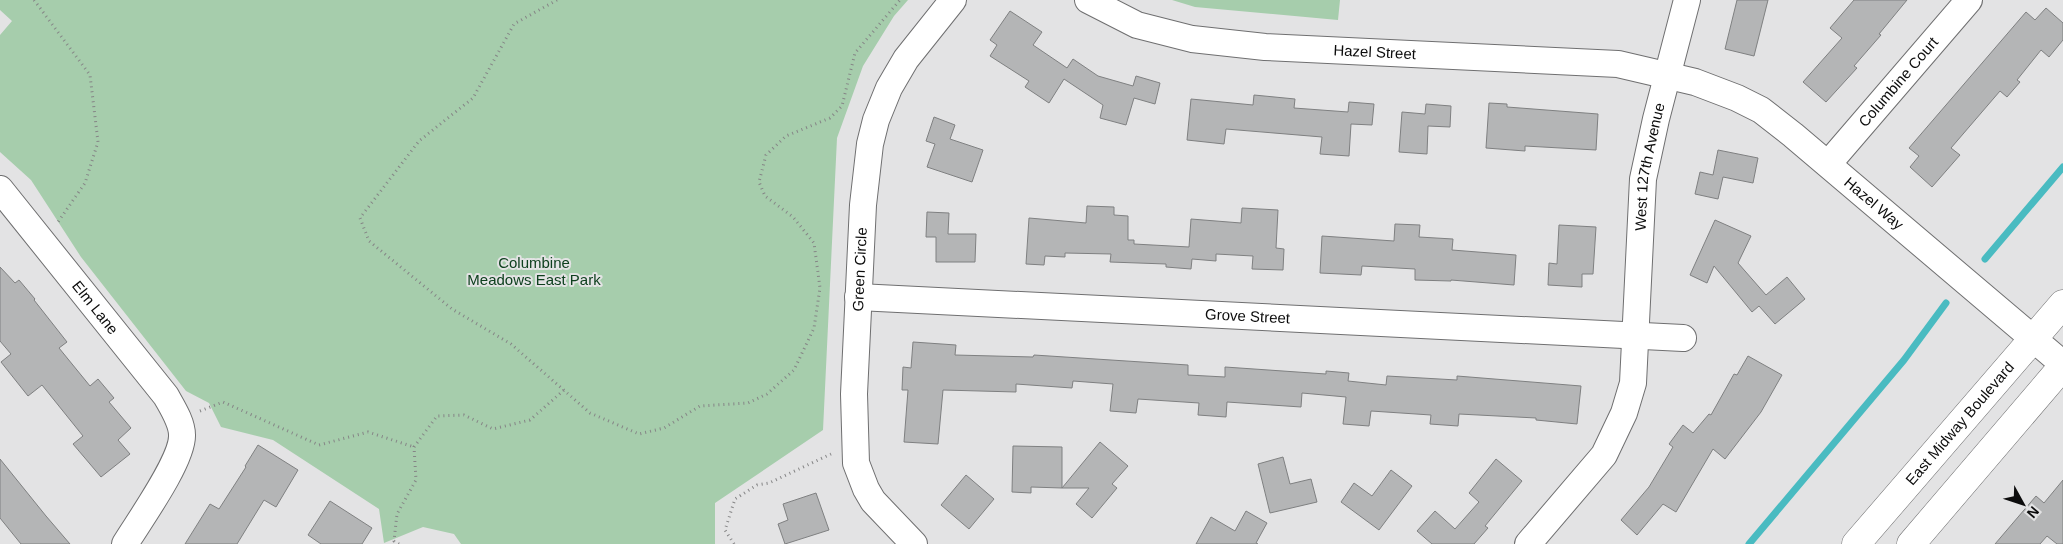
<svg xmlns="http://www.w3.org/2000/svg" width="2063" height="544" viewBox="0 0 2063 544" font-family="Helvetica,sans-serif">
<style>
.green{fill:#a6cdac}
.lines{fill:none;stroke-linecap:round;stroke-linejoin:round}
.stream{stroke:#49bbc1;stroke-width:7}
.building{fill:#b4b5b6;stroke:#7f8081}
.minor-casing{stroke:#6f6f70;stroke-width:28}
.major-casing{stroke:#6f6f70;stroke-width:29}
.path{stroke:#858586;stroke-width:3;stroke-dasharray:1 4;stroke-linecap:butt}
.minor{stroke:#fff;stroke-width:26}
.major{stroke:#fff;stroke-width:28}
.labels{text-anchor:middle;stroke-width:4;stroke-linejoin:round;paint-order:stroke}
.street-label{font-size:15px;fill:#0c0c0c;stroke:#e3e3e4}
.park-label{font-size:15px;fill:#0e401e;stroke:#e3e3e4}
</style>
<rect width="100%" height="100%" fill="#e3e3e4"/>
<path class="green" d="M 0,0 L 908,0 L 894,16 L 863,66 L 837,138 L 823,430 L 715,503 L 715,544 L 461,544 L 454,534 L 423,527 L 384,543 L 379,509 L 273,440 L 221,427 L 209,403 L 186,391 L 81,257 L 31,180 L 0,152 L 0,35 L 12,21 L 0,10 Z
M 1172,0 L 1340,0 L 1338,20 L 1195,7 Z"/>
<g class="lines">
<path class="stream" d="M 1985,259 L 2063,167
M 1749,544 L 1904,360 L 1946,303"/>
</g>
<path class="building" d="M 1737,0 L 1768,0 L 1754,56 L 1725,49 Z
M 1854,0 L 1907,0 L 1879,34 L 1881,35 L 1854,66 L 1857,68 L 1826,102 L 1803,82 L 1842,38 L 1830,28 Z
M 2046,8 L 2063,23 L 2063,40 L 2049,57 L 2041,50 L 2017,80 L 2020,82 L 2007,97 L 2000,91 L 1951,148 L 1960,155 L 1932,187 L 1910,167 L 1919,156 L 1909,148 L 2026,12 L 2035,20 Z
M 1010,11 L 1042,32 L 1033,45 L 1067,68 L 1073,59 L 1098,76 L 1133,86 L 1136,76 L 1160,83 L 1155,104 L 1134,98 L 1126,125 L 1100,118 L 1103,105 L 1064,79 L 1049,103 L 1025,87 L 1029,81 L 990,56 L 997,45 L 990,40 Z
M 1254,95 L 1295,99 L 1294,108 L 1348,112 L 1349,102 L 1374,104 L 1372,125 L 1351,124 L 1349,156 L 1320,154 L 1322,137 L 1226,129 L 1224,144 L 1187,140 L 1191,99 L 1253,105 Z
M 1489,103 L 1507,104 L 1507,107 L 1598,114 L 1596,150 L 1525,146 L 1525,151 L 1486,148 Z
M 1426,104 L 1451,106 L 1450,127 L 1428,126 L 1427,154 L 1399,152 L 1402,112 L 1425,114 Z
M 934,117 L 955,125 L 950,139 L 983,150 L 972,182 L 927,167 L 935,144 L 926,141 Z
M 1718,150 L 1758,158 L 1753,183 L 1723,177 L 1718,199 L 1695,194 L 1700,172 L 1713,175 Z
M 1087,206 L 1114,207 L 1114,215 L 1128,216 L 1128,240 L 1134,240 L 1134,244 L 1189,247 L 1191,219 L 1241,223 L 1242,208 L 1278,210 L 1276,248 L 1284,249 L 1283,270 L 1252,269 L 1253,256 L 1216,254 L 1216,261 L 1192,259 L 1191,269 L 1166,267 L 1166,264 L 1110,262 L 1111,254 L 1065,253 L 1065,257 L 1045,256 L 1044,265 L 1026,264 L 1029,218 L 1086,223 Z
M 927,212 L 949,213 L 948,234 L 976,234 L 975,262 L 936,262 L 936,237 L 926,237 Z
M 1715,220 L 1751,236 L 1738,263 L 1766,295 L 1787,277 L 1805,299 L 1775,324 L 1759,306 L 1752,312 L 1714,266 L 1707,283 L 1690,275 Z
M 1395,224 L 1420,225 L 1419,237 L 1453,239 L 1452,250 L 1516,255 L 1514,285 L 1451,280 L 1451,281 L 1415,280 L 1415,269 L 1362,266 L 1361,275 L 1320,273 L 1322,236 L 1394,241 Z
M 1559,225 L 1596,227 L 1593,274 L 1582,274 L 1582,287 L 1548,285 L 1549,263 L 1557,264 Z
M 0,267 L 15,283 L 19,280 L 35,299 L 34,300 L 67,342 L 59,348 L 90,386 L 98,379 L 114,398 L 109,402 L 131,428 L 118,440 L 130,454 L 101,477 L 73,444 L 83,436 L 42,385 L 28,396 L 1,362 L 11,354 L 0,341 Z
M 913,342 L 956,345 L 955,355 L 1033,357 L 1034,355 L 1188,365 L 1188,375 L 1225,377 L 1225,367 L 1326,374 L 1326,371 L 1349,373 L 1348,381 L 1386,385 L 1387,376 L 1457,380 L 1457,376 L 1581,386 L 1577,424 L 1536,420 L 1536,418 L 1459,414 L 1458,426 L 1430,424 L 1431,415 L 1371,411 L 1369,426 L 1343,424 L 1346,397 L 1302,393 L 1301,407 L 1227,402 L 1226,417 L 1198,415 L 1199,403 L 1138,399 L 1136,413 L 1110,411 L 1113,384 L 1073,381 L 1072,388 L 1016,384 L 1016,392 L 943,390 L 938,444 L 904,442 L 908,390 L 902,390 L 903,367 L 911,368 Z
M 1748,356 L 1782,375 L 1761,412 L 1725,459 L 1713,449 L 1676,512 L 1663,504 L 1637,535 L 1621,520 L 1649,487 L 1673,447 L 1669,444 L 1683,425 L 1693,433 L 1709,414 L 1711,415 L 1734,374 L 1737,375 Z
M 1100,442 L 1128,466 L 1112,484 L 1117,488 L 1092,518 L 1076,504 L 1089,488 L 1062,488 Z
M 258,445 L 298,470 L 276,507 L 264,500 L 237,544 L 185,544 L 210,504 L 219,509 L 246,467 L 245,466 Z
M 1013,446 L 1062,447 L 1062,488 L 1031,487 L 1031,493 L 1012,492 Z
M 1283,457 L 1290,484 L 1311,479 L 1317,502 L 1270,513 L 1258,464 Z
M 0,459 L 46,516 L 70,544 L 21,544 L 0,518 Z
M 1496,459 L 1522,481 L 1485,526 L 1488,528 L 1474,544 L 1432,544 L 1417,531 L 1435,511 L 1455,529 L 1479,502 L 1469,493 Z
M 1391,470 L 1412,486 L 1379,530 L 1341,502 L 1354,483 L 1372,496 Z
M 966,475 L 994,499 L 969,529 L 941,505 Z
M 2063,480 L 2063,544 L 2057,544 L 2047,536 L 2040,544 L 1995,544 L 2036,496 L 2044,503 Z
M 816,493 L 829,530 L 785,544 L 778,524 L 788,520 L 783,504 Z
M 330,501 L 372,528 L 362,544 L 321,544 L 308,535 Z
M 1246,511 L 1267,523 L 1256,543 L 1258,544 L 1196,544 L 1211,517 L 1235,531 Z"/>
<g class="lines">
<defs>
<g id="minor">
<path id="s1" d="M 1088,0 L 1137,25 L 1192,39 L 1265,47 L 1618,64 L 1695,82 L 1737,98 L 1761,110 L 1793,135 L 2063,364"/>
<path id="s2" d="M 1828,164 L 1969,0"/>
<path id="s3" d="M 0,189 L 166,396 C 172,407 182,422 182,435 C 183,460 139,521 125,544"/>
<path id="s4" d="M 858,297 L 1683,338"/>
<path id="s5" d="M 914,544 L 873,501 L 866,489 L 856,463 L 854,394 L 863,205 L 870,144 L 876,120 L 889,88 L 906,59 L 953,0"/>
<path id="s6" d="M 1528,544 L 1604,455 L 1624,413 L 1633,383 L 1643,179 L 1656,119 L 1687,0"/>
</g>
<g id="major">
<path id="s7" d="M 1856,544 L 2063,304"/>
<path d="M 1911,544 L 2063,366"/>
</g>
</defs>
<use href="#minor" class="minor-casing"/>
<use href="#major" class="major-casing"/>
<path class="path" d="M 34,0 L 90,75 L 98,142 L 85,183 L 58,222
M 557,0 L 514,24 L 473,98 L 419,141 L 360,218 L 369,241 L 452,309 L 511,344 L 590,413 L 639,434 L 664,428 L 700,406 L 748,403 L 767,394 L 794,370 L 814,328 L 820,288 L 814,243 L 793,217 L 765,196 L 759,182 L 766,155 L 786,136 L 830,118 L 842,106 L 855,53 L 900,0
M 200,411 L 223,402 L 319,445 L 368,432 L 414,447
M 399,544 L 394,541 L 397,514 L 416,480 L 414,447 L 437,416 L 464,415 L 493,429 L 530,420 L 564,390
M 734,544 L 725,530 L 735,499 L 757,485 L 769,483 L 831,454"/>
<use href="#minor" class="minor"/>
<use href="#major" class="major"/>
</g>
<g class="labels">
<g class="street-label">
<text dy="5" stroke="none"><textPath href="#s1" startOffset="295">Hazel Street</textPath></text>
<text dy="5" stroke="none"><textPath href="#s2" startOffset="108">Columbine Court</textPath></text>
<text dy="5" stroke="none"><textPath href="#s6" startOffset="412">West 127th Avenue</textPath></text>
<text dy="5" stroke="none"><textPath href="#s1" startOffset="836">Hazel Way</textPath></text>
<text dy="5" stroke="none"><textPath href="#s5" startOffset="295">Green Circle</textPath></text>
<text dy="5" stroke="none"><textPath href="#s3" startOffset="152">Elm Lane</textPath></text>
<text dy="5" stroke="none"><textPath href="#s4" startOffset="390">Grove Street</textPath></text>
<text dy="5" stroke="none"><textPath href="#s7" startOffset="159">East Midway Boulevard</textPath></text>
</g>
<g class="park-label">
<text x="534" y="268">Columbine<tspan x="534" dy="17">Meadows East Park</tspan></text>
</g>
</g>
<g transform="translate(2023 504) rotate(130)" stroke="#e3e3e4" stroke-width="4" paint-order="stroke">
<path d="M0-4L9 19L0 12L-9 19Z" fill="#0c0c0c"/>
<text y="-8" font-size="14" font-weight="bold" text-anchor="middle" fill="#0c0c0c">N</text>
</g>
</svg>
